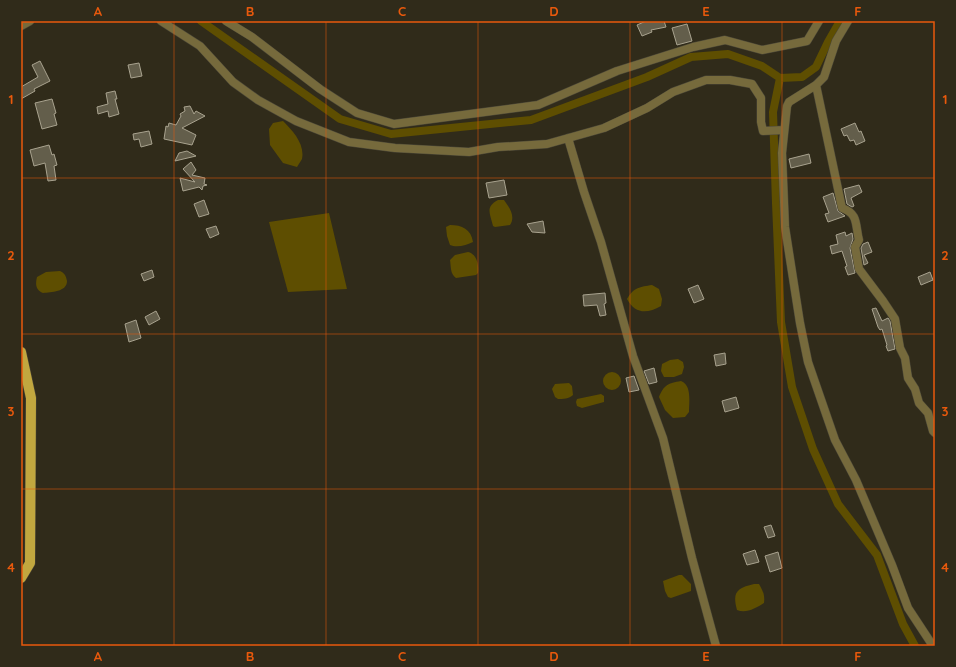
<svg xmlns="http://www.w3.org/2000/svg" width="956" height="667" viewBox="0 0 956 667" font-family="Quicksand,sans-serif">
<style>
.water{fill:#5e4e01}
.lines{fill:none;stroke-linecap:round;stroke-linejoin:round}
.canal{stroke:#5e4e01;stroke-width:8}
.building{fill:#635e4b;stroke:#a9a38f}
.minor-casing{stroke:#4c4838;stroke-width:9}
.major-casing{stroke:#4c4838;stroke-width:11}
.minor{stroke:#766a3c;stroke-width:8}
.major{stroke:#c1a73f;stroke-width:10}
.grid{fill:none;stroke:#e8590c;stroke-width:1;stroke-opacity:0.55}
.neatline{fill:none;stroke:#e8590c;stroke-width:1.5}
.grid-label{font-size:13px;text-anchor:middle;font-weight:bold;fill:#e8590c}
</style>
<rect width="100%" height="100%" fill="#302b1a"/>
<path class="water" d="M 283,121 C 293,131 305,144 302,159 C 301,161 298,165 297,167 L 283,163 L 270,145 L 269,129 L 273,123 Z
M 498,200 L 504,200 C 509,207 516,216 510,225 L 495,227 L 493,226 C 490,213 485,207 498,200 Z
M 329,213 L 347,289 L 288,292 L 269,222 Z
M 450,225 C 462,225 471,229 473,242 C 467,245 457,248 450,245 L 447,236 L 446,227 Z
M 468,252 C 477,254 479,265 478,273 L 476,275 L 456,278 C 450,274 451,266 450,260 L 455,255 Z
M 60,271 C 64,273 66,275 67,281 C 67,292 51,292 43,293 C 36,290 35,285 37,277 L 46,272 Z
M 652,285 L 659,289 L 662,299 L 661,306 C 647,314 635,314 627,299 C 634,287 640,287 652,285 Z
M 678,359 L 683,362 L 684,367 L 682,374 L 674,377 L 664,377 L 661,371 L 662,364 L 670,360 Z
M603 381a9 9 0 1 1 18 0a9 9 0 1 1-18 0Z
M 681,381 C 692,385 689,402 689,412 L 685,417 L 673,418 L 665,410 L 659,397 C 664,385 668,383 681,381 Z
M 569,383 L 572,386 L 573,395 C 569,399 563,399 558,399 L 555,397 L 552,389 L 555,384 Z
M 601,394 L 604,396 L 604,402 L 582,408 L 577,406 L 576,402 L 577,399 Z
M 679,575 L 682,575 L 691,584 L 691,591 L 671,598 L 668,597 L 665,591 L 663,581 Z
M 754,584 L 759,584 C 763,591 765,595 764,603 C 756,608 746,614 737,610 C 732,592 737,588 754,584 Z"/>
<g class="lines">
<path class="canal" d="M 201,21 L 340,119 L 391,134 L 531,120 L 647,77 L 691,57 L 728,54 L 762,66 L 780,78 L 802,77 L 816,67 L 828,42 L 840,21
M 780,78 L 773,112 L 776,203 L 781,322 L 792,387 L 813,449 L 838,504 L 877,555 L 903,624 L 915,646"/>
</g>
<path class="building" d="M 646,21 L 664,21 L 666,27 L 651,30 L 652,32 L 642,36 L 637,25 Z
M 687,24 L 692,41 L 677,45 L 672,28 Z
M 40,61 L 50,81 L 34,89 L 35,91 L 21,99 L 21,87 L 38,77 L 32,65 Z
M 139,63 L 142,76 L 131,78 L 128,65 Z
M 115,91 L 117,99 L 115,99 L 119,114 L 109,117 L 108,111 L 98,114 L 97,107 L 108,104 L 106,93 Z
M 52,99 L 56,113 L 54,114 L 57,125 L 42,129 L 35,103 Z
M 190,106 L 194,114 L 196,111 L 205,116 L 182,128 L 196,135 L 192,145 L 164,139 L 166,126 L 168,127 L 169,123 L 176,125 L 181,116 L 180,114 L 185,111 L 184,107 Z
M 855,123 L 859,132 L 861,131 L 865,141 L 856,145 L 854,140 L 850,141 L 847,135 L 844,136 L 841,129 Z
M 149,131 L 152,144 L 141,147 L 139,139 L 134,140 L 133,134 Z
M 49,145 L 52,155 L 54,154 L 57,165 L 54,166 L 56,180 L 48,181 L 45,163 L 34,166 L 30,150 Z
M 187,151 L 196,156 L 175,161 L 179,153 Z
M 809,154 L 811,163 L 791,168 L 789,159 Z
M 191,162 L 196,170 L 192,175 L 205,178 L 204,184 L 207,185 L 203,186 L 202,190 L 199,187 L 183,191 L 180,178 L 195,182 L 183,169 Z
M 504,180 L 507,195 L 489,198 L 486,183 Z
M 859,185 L 862,192 L 851,198 L 854,206 L 852,207 L 847,204 L 844,189 Z
M 833,193 L 838,211 L 845,216 L 828,222 L 825,214 L 829,213 L 823,197 Z
M 204,200 L 209,214 L 199,217 L 194,204 Z
M 543,221 L 545,233 L 532,232 L 527,224 Z
M 216,226 L 219,234 L 210,238 L 206,229 Z
M 845,232 L 846,236 L 852,233 L 853,239 L 850,248 L 855,273 L 848,275 L 845,267 L 847,266 L 842,251 L 832,254 L 830,246 L 838,244 L 836,235 Z
M 868,242 L 872,252 L 864,255 L 868,263 L 864,265 L 861,248 L 863,244 Z
M 152,270 L 154,277 L 144,281 L 141,274 Z
M 930,272 L 933,280 L 921,285 L 918,277 Z
M 698,285 L 704,299 L 694,303 L 688,289 Z
M 605,293 L 606,303 L 604,304 L 606,315 L 600,316 L 597,305 L 584,306 L 583,295 Z
M 876,308 L 882,321 L 888,318 L 890,321 L 895,349 L 888,351 L 886,346 L 887,345 L 882,329 L 880,330 L 878,327 L 872,309 Z
M 156,311 L 160,319 L 149,325 L 145,317 Z
M 136,320 L 141,338 L 129,342 L 125,324 Z
M 725,353 L 726,364 L 716,366 L 714,355 Z
M 654,368 L 657,382 L 649,384 L 644,371 Z
M 634,376 L 639,390 L 629,392 L 626,378 Z
M 736,397 L 739,408 L 725,412 L 722,401 Z
M 771,525 L 775,536 L 768,538 L 764,527 Z
M 755,550 L 759,562 L 747,565 L 743,554 Z
M 778,552 L 782,568 L 770,572 L 765,556 Z"/>
<g class="lines">
<defs>
<path id="minor" d="M 161,21 L 200,46 L 233,82 L 258,100 L 296,121 L 349,142 L 395,148 L 469,152 L 498,147 L 547,144 L 604,128 L 647,108 L 673,92 L 706,80 L 730,80 L 752,84 L 761,98 L 761,122 L 763,131 L 784,130
M 226,21 L 252,37 L 320,89 L 357,113 L 394,124 L 538,105 L 617,71 L 693,47 L 725,40 L 762,50 L 807,41 L 819,21
M 848,21 L 836,41 L 824,77 L 816,85 L 789,102 L 787,106 L 782,153 L 785,227 L 800,323 L 808,362 L 835,440 L 856,480 L 892,565 L 908,608 L 933,646
M 21,26 L 30,21
M 816,85 L 842,208 C 859,214 855,225 859,240 L 855,247 L 859,269 L 883,301 L 895,319 L 900,348 L 905,358 L 908,378 L 915,389 L 919,403 L 928,413 L 933,431 L 935,433
M 568,138 L 584,192 L 601,242 L 633,356 L 663,438 L 692,558 L 716,646"/>
<path id="major" d="M 21,352 L 31,398 L 30,563 L 21,578"/>
</defs>
<use href="#minor" class="minor-casing"/>
<use href="#major" class="major-casing"/>
<use href="#minor" class="minor"/>
<use href="#major" class="major"/>
</g>
<path class="grid" d="M 174,21 L 174,646M 326,21 L 326,646M 478,21 L 478,646M 630,21 L 630,646M 782,21 L 782,646M 21,178 L 935,178M 21,334 L 935,334M 21,489 L 935,489"/>
<rect width="956" height="667" fill="none" stroke="#302b1a" stroke-width="44"/>
<rect x="22" y="22" width="912" height="623" class="neatline"/>
<g class="grid-label">
<text x="98" y="16">A</text>
<text x="250" y="16">B</text>
<text x="402" y="16">C</text>
<text x="554" y="16">D</text>
<text x="706" y="16">E</text>
<text x="858" y="16">F</text>
<text x="11" y="104">1</text>
<text x="945" y="104">1</text>
<text x="11" y="260">2</text>
<text x="945" y="260">2</text>
<text x="11" y="416">3</text>
<text x="945" y="416">3</text>
<text x="11" y="572">4</text>
<text x="945" y="572">4</text>
<text x="98" y="661">A</text>
<text x="250" y="661">B</text>
<text x="402" y="661">C</text>
<text x="554" y="661">D</text>
<text x="706" y="661">E</text>
<text x="858" y="661">F</text>
</g>
</svg>
